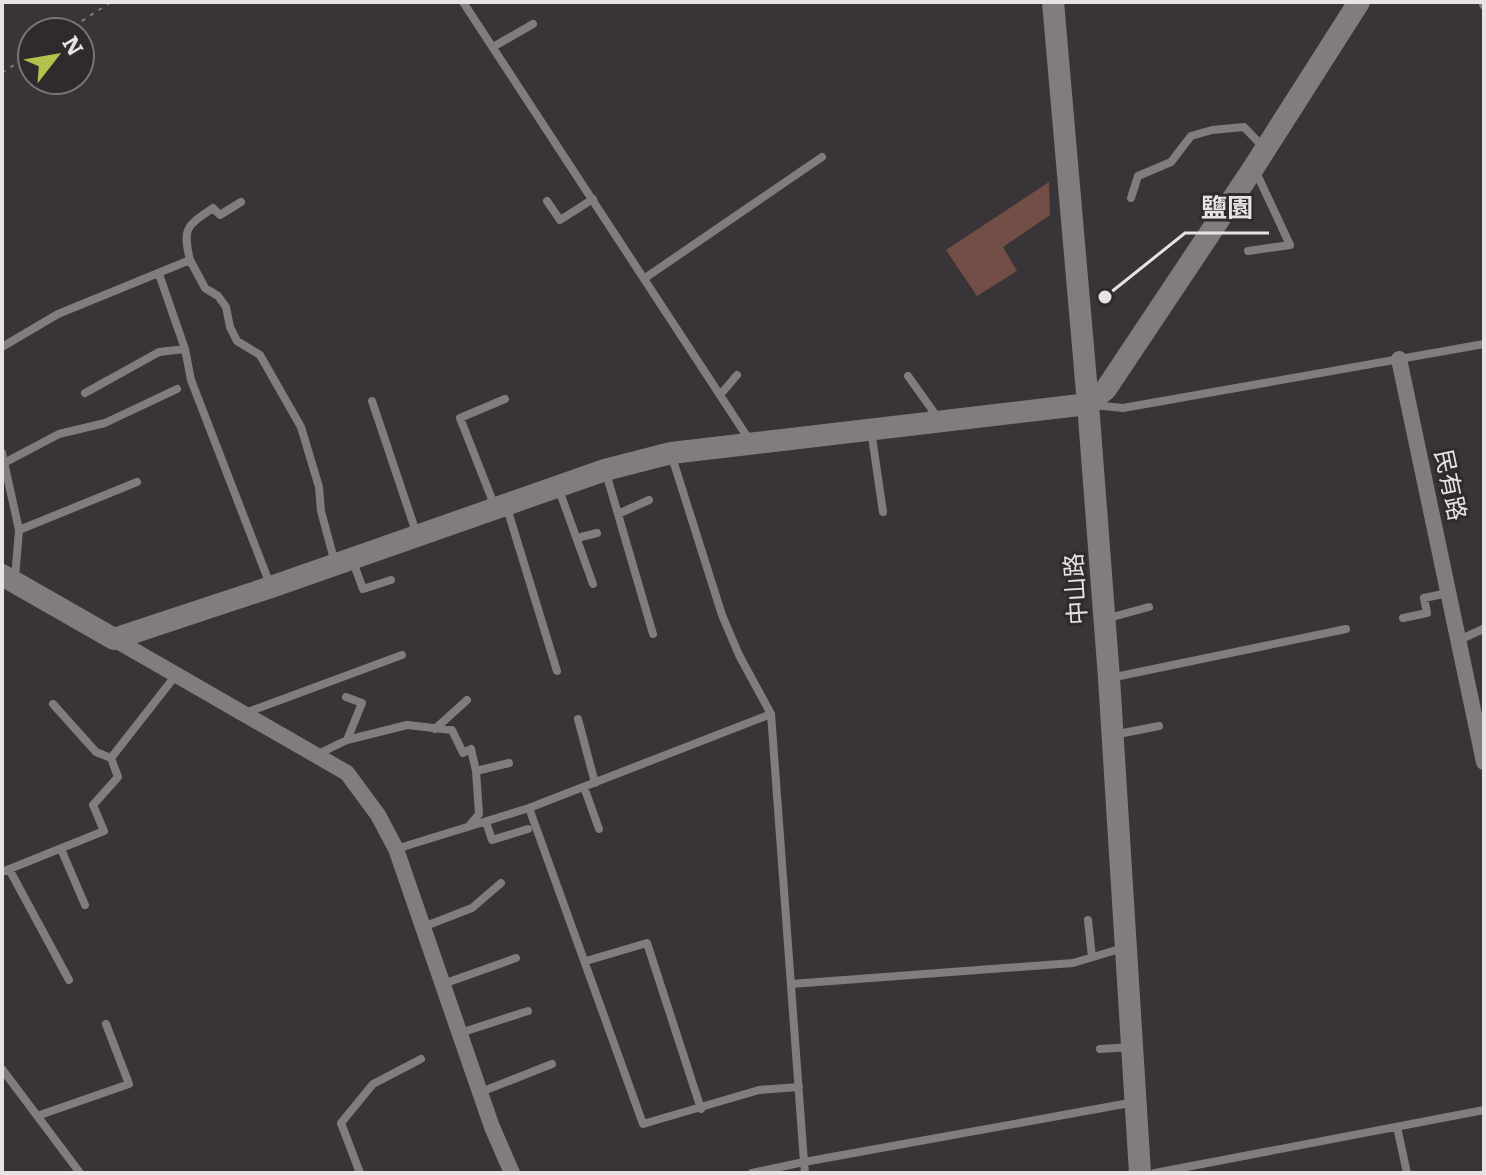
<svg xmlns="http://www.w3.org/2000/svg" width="1486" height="1175" viewBox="0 0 1486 1175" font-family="Literata,'Noto Sans TC',serif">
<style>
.green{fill:#724e46}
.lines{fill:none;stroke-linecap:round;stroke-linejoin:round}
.path{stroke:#7d797c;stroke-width:2;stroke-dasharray:4 6;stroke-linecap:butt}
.lane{stroke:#827c80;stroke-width:8}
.street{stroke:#827c80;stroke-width:16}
.secondary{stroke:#827c80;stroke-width:22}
.labels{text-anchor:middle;stroke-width:6;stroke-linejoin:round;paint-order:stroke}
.street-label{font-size:24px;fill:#e7e3e5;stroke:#2f2a2e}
.leader{fill:none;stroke:#e7e3e5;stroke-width:3}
.callout-dot{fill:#e7e3e5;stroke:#2f2a2e;stroke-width:3}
.callout-label{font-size:26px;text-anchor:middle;font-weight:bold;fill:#e7e3e5;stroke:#2f2a2e;stroke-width:6;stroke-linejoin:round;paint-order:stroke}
</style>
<rect width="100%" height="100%" fill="#393438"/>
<path class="green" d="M 1049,182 L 1050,215 L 1003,247 L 1017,271 L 977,296 L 946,250 Z"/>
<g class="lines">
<path class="path" d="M 65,32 L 111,2
M 2,73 L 32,53"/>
<path class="lane" d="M 463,2 L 750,441
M 1482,2 L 1484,6
M 493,47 L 533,24
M 1131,198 L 1138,176 L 1171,162 L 1191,136 L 1212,130 L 1244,127 L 1265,149
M 547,201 L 560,220 L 593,199
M 1248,251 L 1290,245 L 1256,172
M 190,260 C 182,227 187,226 213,208 L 220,215 L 241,202
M 159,274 L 185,349 L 191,380 L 271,587
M 645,278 L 822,157
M 2,347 L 58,314 L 190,260 L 205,288 L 218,296 L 226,307 L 230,327 L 237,341 L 260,355 L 301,427 L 319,487 L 321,511 L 335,563
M 908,376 L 938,418
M 85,393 L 159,352 L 185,349
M 720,395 L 737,375
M 372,401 L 417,535
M 1093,405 L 1123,408 L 1484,344
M 871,430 L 883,512
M 2,453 L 19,530 L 15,578
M 672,457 L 722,615 L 739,655 L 771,714 L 804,1162 L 752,1173
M 4,463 L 59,434 L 105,423 L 177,389
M 606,473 L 653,634
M 558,487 L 593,584
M 495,507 L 460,418 L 505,399
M 507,508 L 557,671
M 618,514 L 649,500
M 19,530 L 137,482
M 577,538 L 597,533
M 352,559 L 363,589 L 391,580
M 1403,618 L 1427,613 L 1424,598 L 1448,593
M 1105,619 L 1149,607
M 1459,640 L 1483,629
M 1110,678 L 1346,629
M 346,697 L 362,703 L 347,740
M 53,704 L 96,752 L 111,758
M 245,713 L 402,655
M 578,719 L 595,783
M 435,729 L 467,700
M 1113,735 L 1159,726
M 316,755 L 347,740 L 407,725 L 452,730 L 463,753 L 471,749 L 476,771 L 479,814 L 468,827
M 476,771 L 509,763
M 584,787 L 599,829
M 529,808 L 643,1124 L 759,1090 L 799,1087
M 486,822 L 492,840 L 528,829
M 61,849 L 85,905
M 396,849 L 529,808 L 771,714
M 9,869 L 69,980
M 2,872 L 104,831 L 93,805 L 118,777 L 111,758 L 176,675
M 1088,920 L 1092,957
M 423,927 L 472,908 L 501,883
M 586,961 L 647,943 L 701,1109
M 443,984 L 516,958
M 791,984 L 1073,963 L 1123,948
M 460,1033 L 528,1011
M 1100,1049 L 1132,1047
M 2,1069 L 80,1173
M 481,1092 L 552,1064
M 37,1116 L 129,1084 L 106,1024
M 1397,1127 L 1407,1173
M 360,1173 L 341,1123 L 373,1084 L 421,1059
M 805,1173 L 804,1162 L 1135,1102
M 1155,1173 L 1484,1110"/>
<path class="street" d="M 1399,359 L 1484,762
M 114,639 L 347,773 L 378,815 L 396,849 L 492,1127 L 512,1173"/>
<path class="secondary" d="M 1053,2 L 1088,404 L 1109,678 L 1140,1173
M 2,575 L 114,639 L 271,587 L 605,470 L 671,453 L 1088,404 L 1106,389 L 1254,167 L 1359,2"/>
</g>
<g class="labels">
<g class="street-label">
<text transform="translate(1450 485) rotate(78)" y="8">民有路</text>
<text transform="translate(1076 589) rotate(-94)" y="8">中山路</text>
</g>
</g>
<path class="leader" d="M1105 297L1185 233H1269"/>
<circle class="callout-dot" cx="1105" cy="297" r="8"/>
<g class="callout-label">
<text x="1227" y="217">鹽園</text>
</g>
<rect width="1486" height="1175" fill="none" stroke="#e7e3e5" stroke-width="8"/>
<g transform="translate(56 56) rotate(59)"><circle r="38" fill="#2f2a2e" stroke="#797477" stroke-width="2"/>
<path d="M0-6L14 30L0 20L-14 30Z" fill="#b3c24b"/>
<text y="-12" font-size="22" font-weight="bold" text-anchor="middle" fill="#e7e3e5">N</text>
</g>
</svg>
